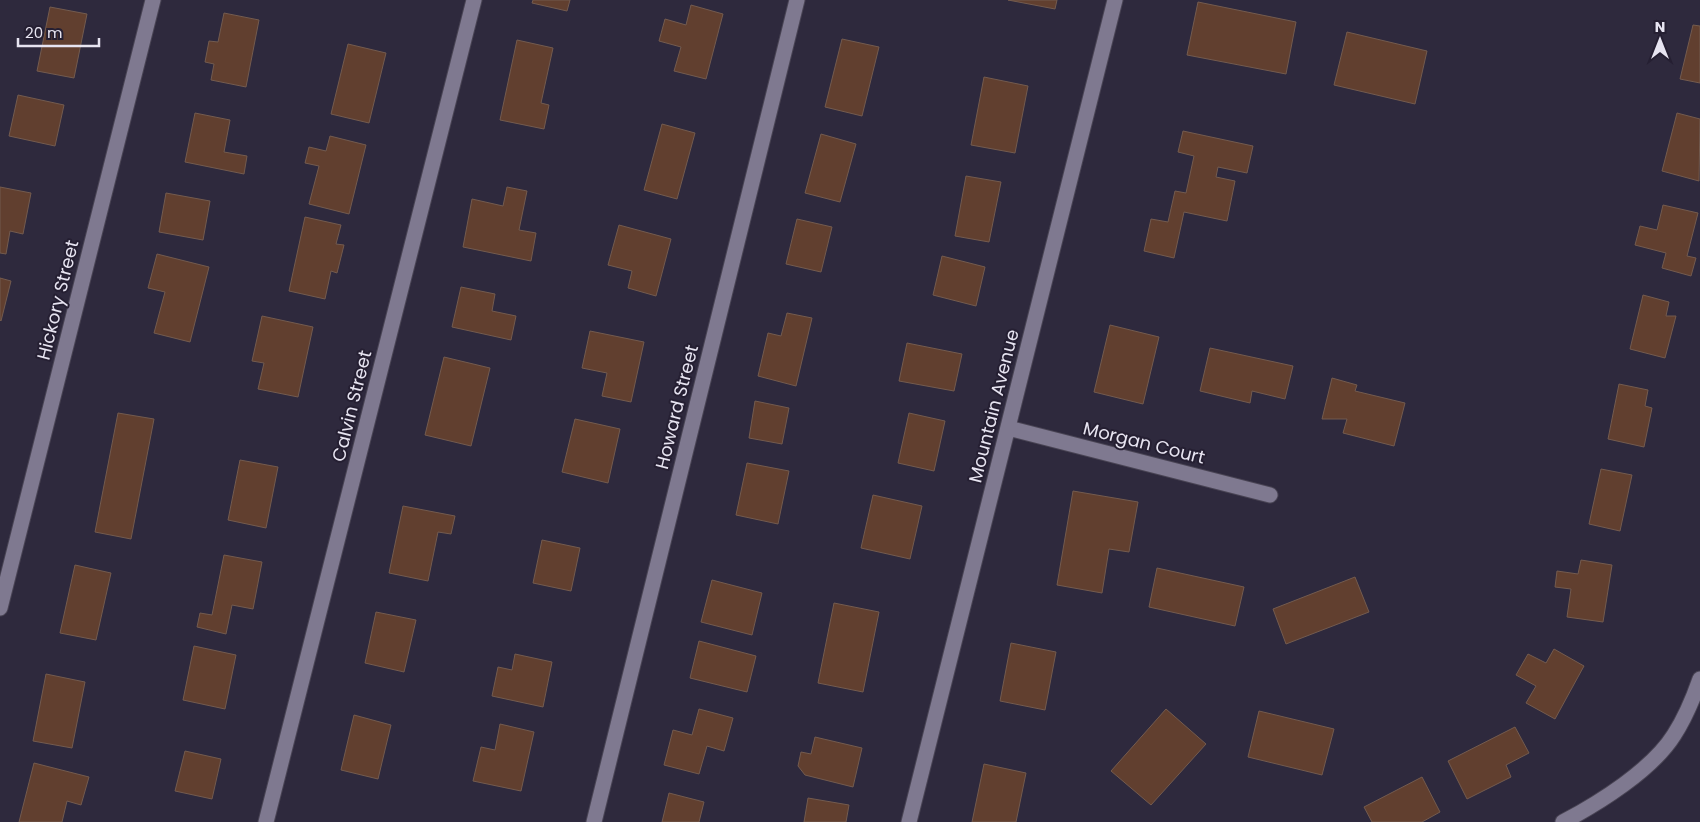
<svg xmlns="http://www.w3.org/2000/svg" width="1700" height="822" viewBox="0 0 1700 822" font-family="Poppins,sans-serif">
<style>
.building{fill:#613f2f;stroke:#735b4f}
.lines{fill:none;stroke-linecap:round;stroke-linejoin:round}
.street-casing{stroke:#494454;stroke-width:17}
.secondary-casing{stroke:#494454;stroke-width:17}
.street{stroke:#7f7990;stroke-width:15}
.secondary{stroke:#7f7990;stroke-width:15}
.labels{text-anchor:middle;stroke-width:4;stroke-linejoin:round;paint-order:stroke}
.street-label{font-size:18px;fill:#e7e4f1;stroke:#251f32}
</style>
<rect width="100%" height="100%" fill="#2e293d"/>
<path class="building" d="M 533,0 L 570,0 L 567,11 L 532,3 Z
M 1008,0 L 1057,0 L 1055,9 Z
M 1198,2 L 1296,22 L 1286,74 L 1187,55 Z
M 691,5 L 723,14 L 706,79 L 674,71 L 681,47 L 659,41 L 665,19 L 686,25 Z
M 50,7 L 87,14 L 74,78 L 37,71 Z
M 224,13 L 259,20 L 246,87 L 211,80 L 214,64 L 205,62 L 209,41 L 218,42 Z
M 1693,25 L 1700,26 L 1700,83 L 1680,79 Z
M 1347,32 L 1427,51 L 1415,104 L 1334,85 Z
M 842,39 L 879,47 L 862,116 L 825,107 Z
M 517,40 L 553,48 L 541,103 L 549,105 L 544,129 L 500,120 Z
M 348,44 L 386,53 L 369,123 L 331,114 Z
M 984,77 L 1028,86 L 1015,153 L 971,145 Z
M 18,95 L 64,105 L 55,146 L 9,136 Z
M 195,113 L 230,120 L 224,152 L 247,156 L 244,174 L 185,162 Z
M 1677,113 L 1700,119 L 1699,181 L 1662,171 Z
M 662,124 L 695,133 L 677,199 L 644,190 Z
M 1183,131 L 1253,146 L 1247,173 L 1218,167 L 1216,177 L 1235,181 L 1227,221 L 1184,212 L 1174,258 L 1144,251 L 1151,219 L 1168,222 L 1175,191 L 1186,193 L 1194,156 L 1178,152 Z
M 821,134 L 856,144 L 840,202 L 805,193 Z
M 330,136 L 366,145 L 349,214 L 309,204 L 319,166 L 305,163 L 309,147 L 326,151 Z
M 966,176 L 1001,182 L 989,242 L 955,236 Z
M 0,187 L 31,193 L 23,234 L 10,231 L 6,254 L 0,253 Z
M 507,187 L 527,191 L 519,230 L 536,233 L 531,261 L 463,247 L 472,199 L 503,206 Z
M 166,193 L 210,201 L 203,240 L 159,232 Z
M 1663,205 L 1698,213 L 1687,256 L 1696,258 L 1691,276 L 1662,268 L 1666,253 L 1635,245 L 1640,226 L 1657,230 Z
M 305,217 L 341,225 L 336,244 L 344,245 L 337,273 L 331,271 L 325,299 L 289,291 Z
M 797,219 L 832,227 L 821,272 L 786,264 Z
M 619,225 L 671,239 L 656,296 L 628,288 L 632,271 L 608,265 Z
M 157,254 L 209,267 L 190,342 L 154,333 L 165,292 L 148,288 Z
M 942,256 L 985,267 L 976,306 L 933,295 Z
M 0,278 L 11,281 L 1,321 L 0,320 Z
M 461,287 L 495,294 L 492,311 L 516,316 L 511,340 L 452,327 Z
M 1643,295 L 1669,302 L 1666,316 L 1676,316 L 1665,358 L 1630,349 Z
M 787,313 L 812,318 L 796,386 L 758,376 L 768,333 L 781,336 Z
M 262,316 L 313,327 L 298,397 L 258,389 L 264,363 L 252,361 Z
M 1110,325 L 1159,337 L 1143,404 L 1094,392 Z
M 590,331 L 644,342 L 631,402 L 602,396 L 607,373 L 582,368 Z
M 907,343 L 962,354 L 954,391 L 899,381 Z
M 1210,348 L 1293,366 L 1285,399 L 1252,391 L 1250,403 L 1200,391 Z
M 444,357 L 490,368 L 471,446 L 425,435 Z
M 1332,378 L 1357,385 L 1355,391 L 1405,403 L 1394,446 L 1343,433 L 1347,419 L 1322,419 Z
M 1619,384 L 1648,390 L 1645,406 L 1652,408 L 1644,447 L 1608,439 Z
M 755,401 L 789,408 L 782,444 L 749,438 Z
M 118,413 L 154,419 L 131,539 L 95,532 Z
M 909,413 L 945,421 L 934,471 L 898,463 Z
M 575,419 L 620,429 L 608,483 L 562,472 Z
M 240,460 L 278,467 L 266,528 L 228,520 Z
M 747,463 L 789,471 L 778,524 L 736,515 Z
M 1601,469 L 1632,475 L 1620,531 L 1589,524 Z
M 1073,491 L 1138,502 L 1129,552 L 1109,549 L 1102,593 L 1057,585 Z
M 873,495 L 922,506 L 910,559 L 861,548 Z
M 403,506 L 455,516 L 451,534 L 438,532 L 428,581 L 389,573 Z
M 542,540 L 580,548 L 571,591 L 533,583 Z
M 224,555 L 262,562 L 253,609 L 232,605 L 226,634 L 197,627 L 200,613 L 212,615 Z
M 1581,560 L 1612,565 L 1603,622 L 1567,617 L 1571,589 L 1555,587 L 1557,571 L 1578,574 Z
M 75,565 L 111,573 L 96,640 L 60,633 Z
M 1157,568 L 1244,587 L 1235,626 L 1149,607 Z
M 1355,577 L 1369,612 L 1286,644 L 1273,609 Z
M 712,580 L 762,593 L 752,635 L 701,622 Z
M 834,603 L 879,612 L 863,692 L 818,683 Z
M 376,612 L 416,620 L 404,672 L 365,663 Z
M 699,641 L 756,656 L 747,692 L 690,678 Z
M 1011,643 L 1056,652 L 1045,710 L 1000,701 Z
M 194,646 L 236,655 L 225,709 L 183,700 Z
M 1554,649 L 1584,666 L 1555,719 L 1526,703 L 1536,686 L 1516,675 L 1528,654 L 1546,663 Z
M 515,654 L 552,662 L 543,707 L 492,696 L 498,667 L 512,670 Z
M 46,674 L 85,682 L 72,748 L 33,741 Z
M 699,709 L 733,718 L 724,751 L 707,746 L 699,774 L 664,765 L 673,730 L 692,735 Z
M 1166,709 L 1206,744 L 1151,805 L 1111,771 Z
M 1259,711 L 1334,729 L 1322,775 L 1248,757 Z
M 354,715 L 391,725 L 378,779 L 341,770 Z
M 500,724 L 534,732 L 521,791 L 473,781 L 481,747 L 495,750 Z
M 1515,727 L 1529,753 L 1506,765 L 1511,777 L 1467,799 L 1448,761 Z
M 815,737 L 862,748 L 853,787 L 805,775 L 798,766 L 801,752 L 811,754 Z
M 185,751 L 221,759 L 212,799 L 175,791 Z
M 34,763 L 89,777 L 81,805 L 67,801 L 62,822 L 19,822 Z
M 984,764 L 1026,773 L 1016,822 L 972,822 Z
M 1422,777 L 1440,812 L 1422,822 L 1372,822 L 1364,807 Z
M 669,793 L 704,802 L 699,822 L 662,822 Z
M 808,798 L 849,805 L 846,822 L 804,822 Z"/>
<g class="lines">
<defs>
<path id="street" d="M 1008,428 L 1270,495
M 0,608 L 153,0
M 266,822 L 474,0
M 594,822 L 797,0
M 909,822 L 1115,0"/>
<path id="secondary" d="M 1563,822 C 1599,803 1652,770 1674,735 C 1685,718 1693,699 1700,679"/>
</defs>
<use href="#street" class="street-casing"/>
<use href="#secondary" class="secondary-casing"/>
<use href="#street" class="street"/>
<use href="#secondary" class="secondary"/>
</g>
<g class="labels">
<g class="street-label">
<text transform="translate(58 300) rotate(-76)" y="6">Hickory Street</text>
<text transform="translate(352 406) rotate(-76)" y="6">Calvin Street</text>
<text transform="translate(994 406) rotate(-76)" y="6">Mountain Avenue</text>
<text transform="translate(677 407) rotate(-76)" y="6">Howard Street</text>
<text transform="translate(1144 443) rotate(14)" y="6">Morgan Court</text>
</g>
</g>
<g transform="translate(1660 40)" stroke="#251f32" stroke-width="4" paint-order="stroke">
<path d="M0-4L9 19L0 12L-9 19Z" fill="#e7e4f1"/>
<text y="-8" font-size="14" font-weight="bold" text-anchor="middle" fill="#e7e4f1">N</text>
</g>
<path d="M18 38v8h81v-8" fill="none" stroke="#e7e4f1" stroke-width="2.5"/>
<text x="25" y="38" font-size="15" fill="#e7e4f1" stroke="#251f32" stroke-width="4" paint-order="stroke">20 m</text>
</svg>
